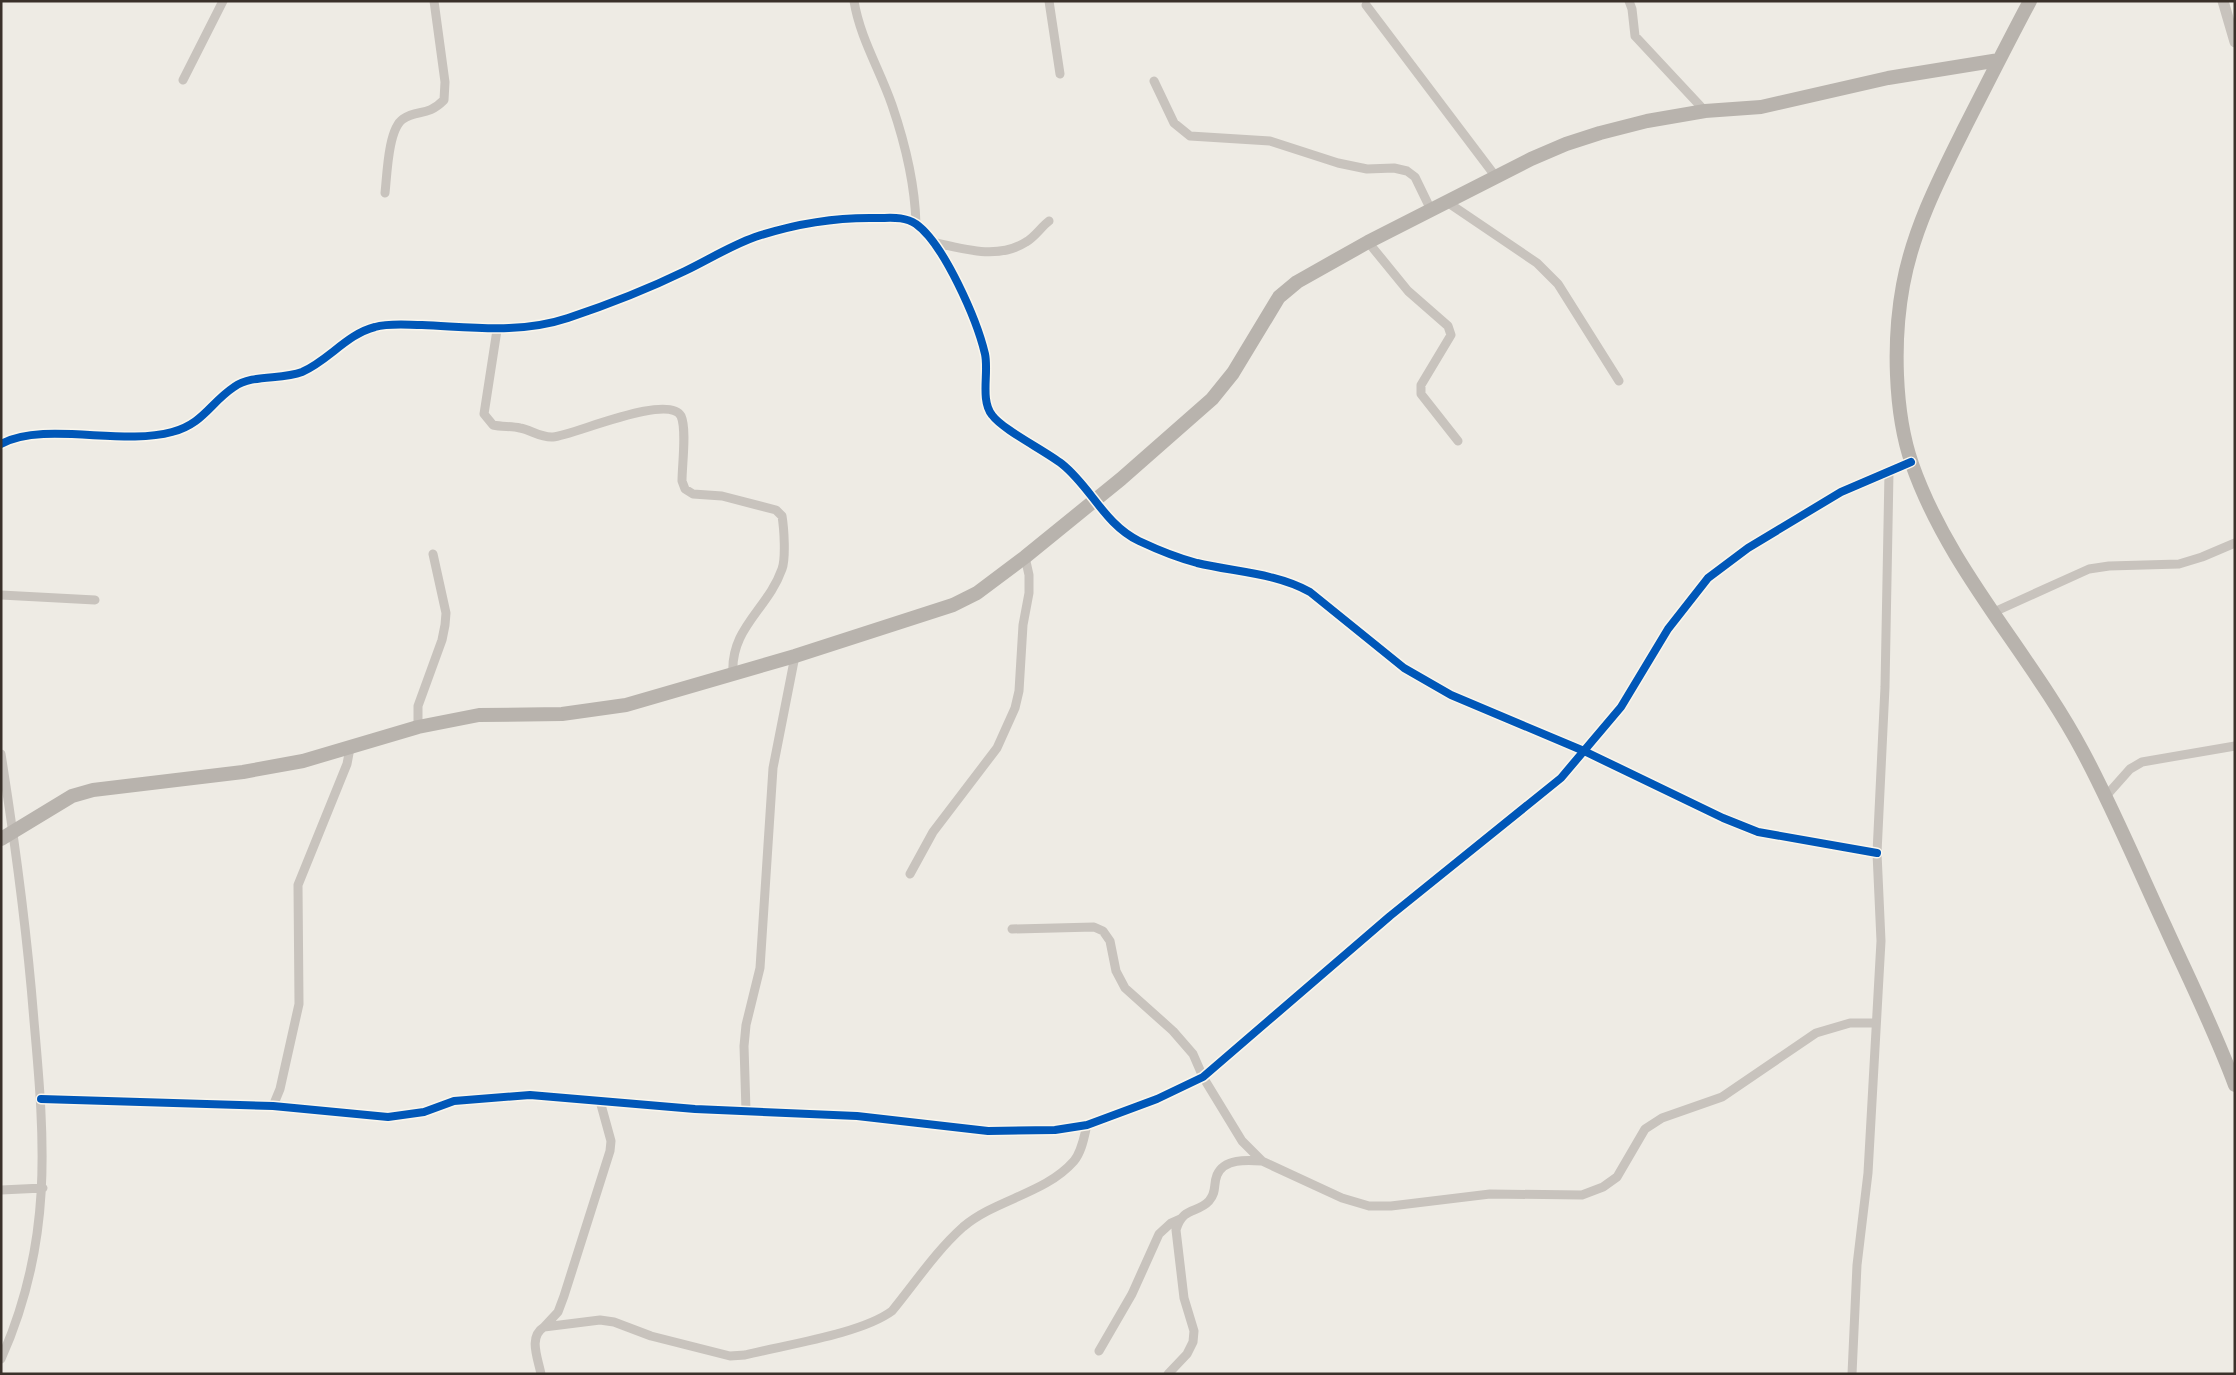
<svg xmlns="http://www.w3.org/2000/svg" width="2236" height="1375" viewBox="0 0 2236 1375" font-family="Inter,sans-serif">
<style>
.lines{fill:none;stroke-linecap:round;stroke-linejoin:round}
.minor{stroke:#c8c3bd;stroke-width:9}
.tertiary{stroke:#c8c3bd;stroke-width:11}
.secondary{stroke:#b8b3ad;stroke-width:14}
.cycleway-casing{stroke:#faf6ec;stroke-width:11}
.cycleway{stroke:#0057b8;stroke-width:8}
</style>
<rect width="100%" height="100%" fill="#eeebe4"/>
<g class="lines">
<path class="minor" d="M 854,1 C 860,38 880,70 892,105 C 905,143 915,185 916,224
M 1049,1 L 1060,74
M 1629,1 L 1632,9 L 1635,36 L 1705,111
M 1366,5 L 1496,177
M 183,80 L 223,1
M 1154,81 L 1174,123 L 1190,136 L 1270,141 L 1338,163 L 1367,169 L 1394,168 L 1407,171 L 1415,177 L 1431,210
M 385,193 C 387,176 388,129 403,119 C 418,109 427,117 444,100 L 445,82 L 434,1
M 1447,202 L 1537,263 L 1558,284 L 1619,381
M 932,242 C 963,249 998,260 1026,242 C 1035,237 1041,227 1049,221
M 1368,242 L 1408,291 L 1448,326 L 1451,335 L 1421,385 L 1421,394 L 1458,441
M 497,330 L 484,414 L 493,425 C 502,427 511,426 520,428 C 531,430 541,438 553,437 C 574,435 668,393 681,416 C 687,429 682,465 682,481 L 685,489 L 693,494 L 722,496 L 776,510 L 782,516 C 784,528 786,558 782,569 C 768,609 730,628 733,674
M 1,444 C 44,421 122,446 172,432 C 203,424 210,403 234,387 C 252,374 281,380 302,372 C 328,361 347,334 375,327 C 389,323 407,325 422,325 C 472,327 520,334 568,318 C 607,305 648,289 685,271 C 708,260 730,246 755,237 C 794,224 838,217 878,218 C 891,218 904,216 916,224 C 944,244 977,320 985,354 C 989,372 980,400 992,415 C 1003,430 1044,450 1062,464 C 1091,487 1104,524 1139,541 C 1156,549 1178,558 1197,563 C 1235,572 1276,573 1310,592 L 1404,668 L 1451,695 L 1584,751 L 1723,818 L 1758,832 L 1877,853
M 1,595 L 95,600
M 1994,612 L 2089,569 L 2109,566 L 2179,564 L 2202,557 L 2235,543
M 418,727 L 418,706 L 442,640 L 445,625 L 446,613 L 433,554
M 1,754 C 15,842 27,931 34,1021 C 45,1143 53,1243 1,1359
M 2106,796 L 2130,769 L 2142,762 L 2235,746
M 910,874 L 933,832 L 997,748 L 1015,708 L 1019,691 L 1023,625 L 1029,593 L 1029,575 L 1025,557
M 1012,929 L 1094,927 L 1103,931 L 1110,941 L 1116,971 L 1125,988 L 1173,1031 L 1193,1054 L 1203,1077 L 1242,1141 L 1262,1161 L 1342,1198 L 1369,1206 L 1391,1206 L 1490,1194 L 1582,1195 L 1603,1187 L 1617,1177 L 1645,1129 L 1662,1118 L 1722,1097 L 1816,1033 L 1850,1023 L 1875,1023
M 41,1099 L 273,1106 L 388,1117 L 424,1112 L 454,1101 L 530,1095 L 695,1109 L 857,1116 L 988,1131 L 1055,1130 L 1087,1125 L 1157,1099 L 1203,1077 L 1390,916 L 1561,778 L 1621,707 L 1668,629 L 1708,578 L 1748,548 L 1841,492 L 1911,462
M 273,1106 L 280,1089 L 299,1004 L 298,885 L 347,764 L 350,748
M 746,1111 L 744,1046 L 746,1025 L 760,968 L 773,768 L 795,656
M 1,1190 L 43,1188
M 544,1327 L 558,1312 L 564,1296 L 610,1151 L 611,1141 L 600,1101
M 1099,1351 L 1132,1294 L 1159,1234 L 1171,1223 L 1180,1219
M 541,1374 C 538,1358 528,1337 544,1327 L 600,1320 L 614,1322 L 651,1336 L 730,1356 L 745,1355 C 784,1345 861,1334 892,1311 C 915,1283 936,1251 963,1227 C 996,1199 1045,1194 1074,1161 C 1082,1151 1084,1137 1087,1125
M 1168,1374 L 1187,1354 L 1193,1342 L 1194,1331 L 1184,1298 L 1176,1230 C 1183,1206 1197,1214 1209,1201 C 1217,1192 1213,1185 1217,1175 C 1224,1158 1248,1160 1262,1161
M 1852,1374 L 1857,1265 L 1868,1173 L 1881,941 L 1877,853 L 1885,687 L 1889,472"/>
<path class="tertiary" d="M 2223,1 L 2235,42"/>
<path class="secondary" d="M 2030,1 C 2007,44 1986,86 1964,129 C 1939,179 1913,230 1903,285 C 1893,339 1894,412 1912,464 C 1949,570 2031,654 2083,752 C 2113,808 2138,868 2165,926 C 2189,979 2215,1031 2235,1085
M 1,839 L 72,796 L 93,790 L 243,772 L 303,761 L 418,727 L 479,715 L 562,714 L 626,705 L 795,656 L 953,605 L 977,593 L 1025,557 L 1121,479 L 1212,399 L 1233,373 L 1279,297 L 1297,282 L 1368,242 L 1531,159 L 1566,144 L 1600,133 L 1647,121 L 1705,111 L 1761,107 L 1888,78 L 1999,60"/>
<defs>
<path id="cycleway" d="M 1,444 C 44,421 122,446 172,432 C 203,424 210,403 234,387 C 252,374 281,380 302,372 C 328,361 347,334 375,327 C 389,323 407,325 422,325 C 472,327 520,334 568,318 C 607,305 648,289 685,271 C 708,260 730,246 755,237 C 794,224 838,217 878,218 C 891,218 904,216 916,224 C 944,244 977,320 985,354 C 989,372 980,400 992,415 C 1003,430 1044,450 1062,464 C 1091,487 1104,524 1139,541 C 1156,549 1178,558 1197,563 C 1235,572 1276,573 1310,592 L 1404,668 L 1451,695 L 1584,751 L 1723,818 L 1758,832 L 1877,853
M 41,1099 L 273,1106 L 388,1117 L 424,1112 L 454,1101 L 530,1095 L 695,1109 L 857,1116 L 988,1131 L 1055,1130 L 1087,1125 L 1157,1099 L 1203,1077 L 1390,916 L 1561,778 L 1621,707 L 1668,629 L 1708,578 L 1748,548 L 1841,492 L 1911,462"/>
</defs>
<use href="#cycleway" class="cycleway-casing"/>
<use href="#cycleway" class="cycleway"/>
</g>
<rect width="2236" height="1375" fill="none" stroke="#3a312a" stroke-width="5"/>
</svg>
